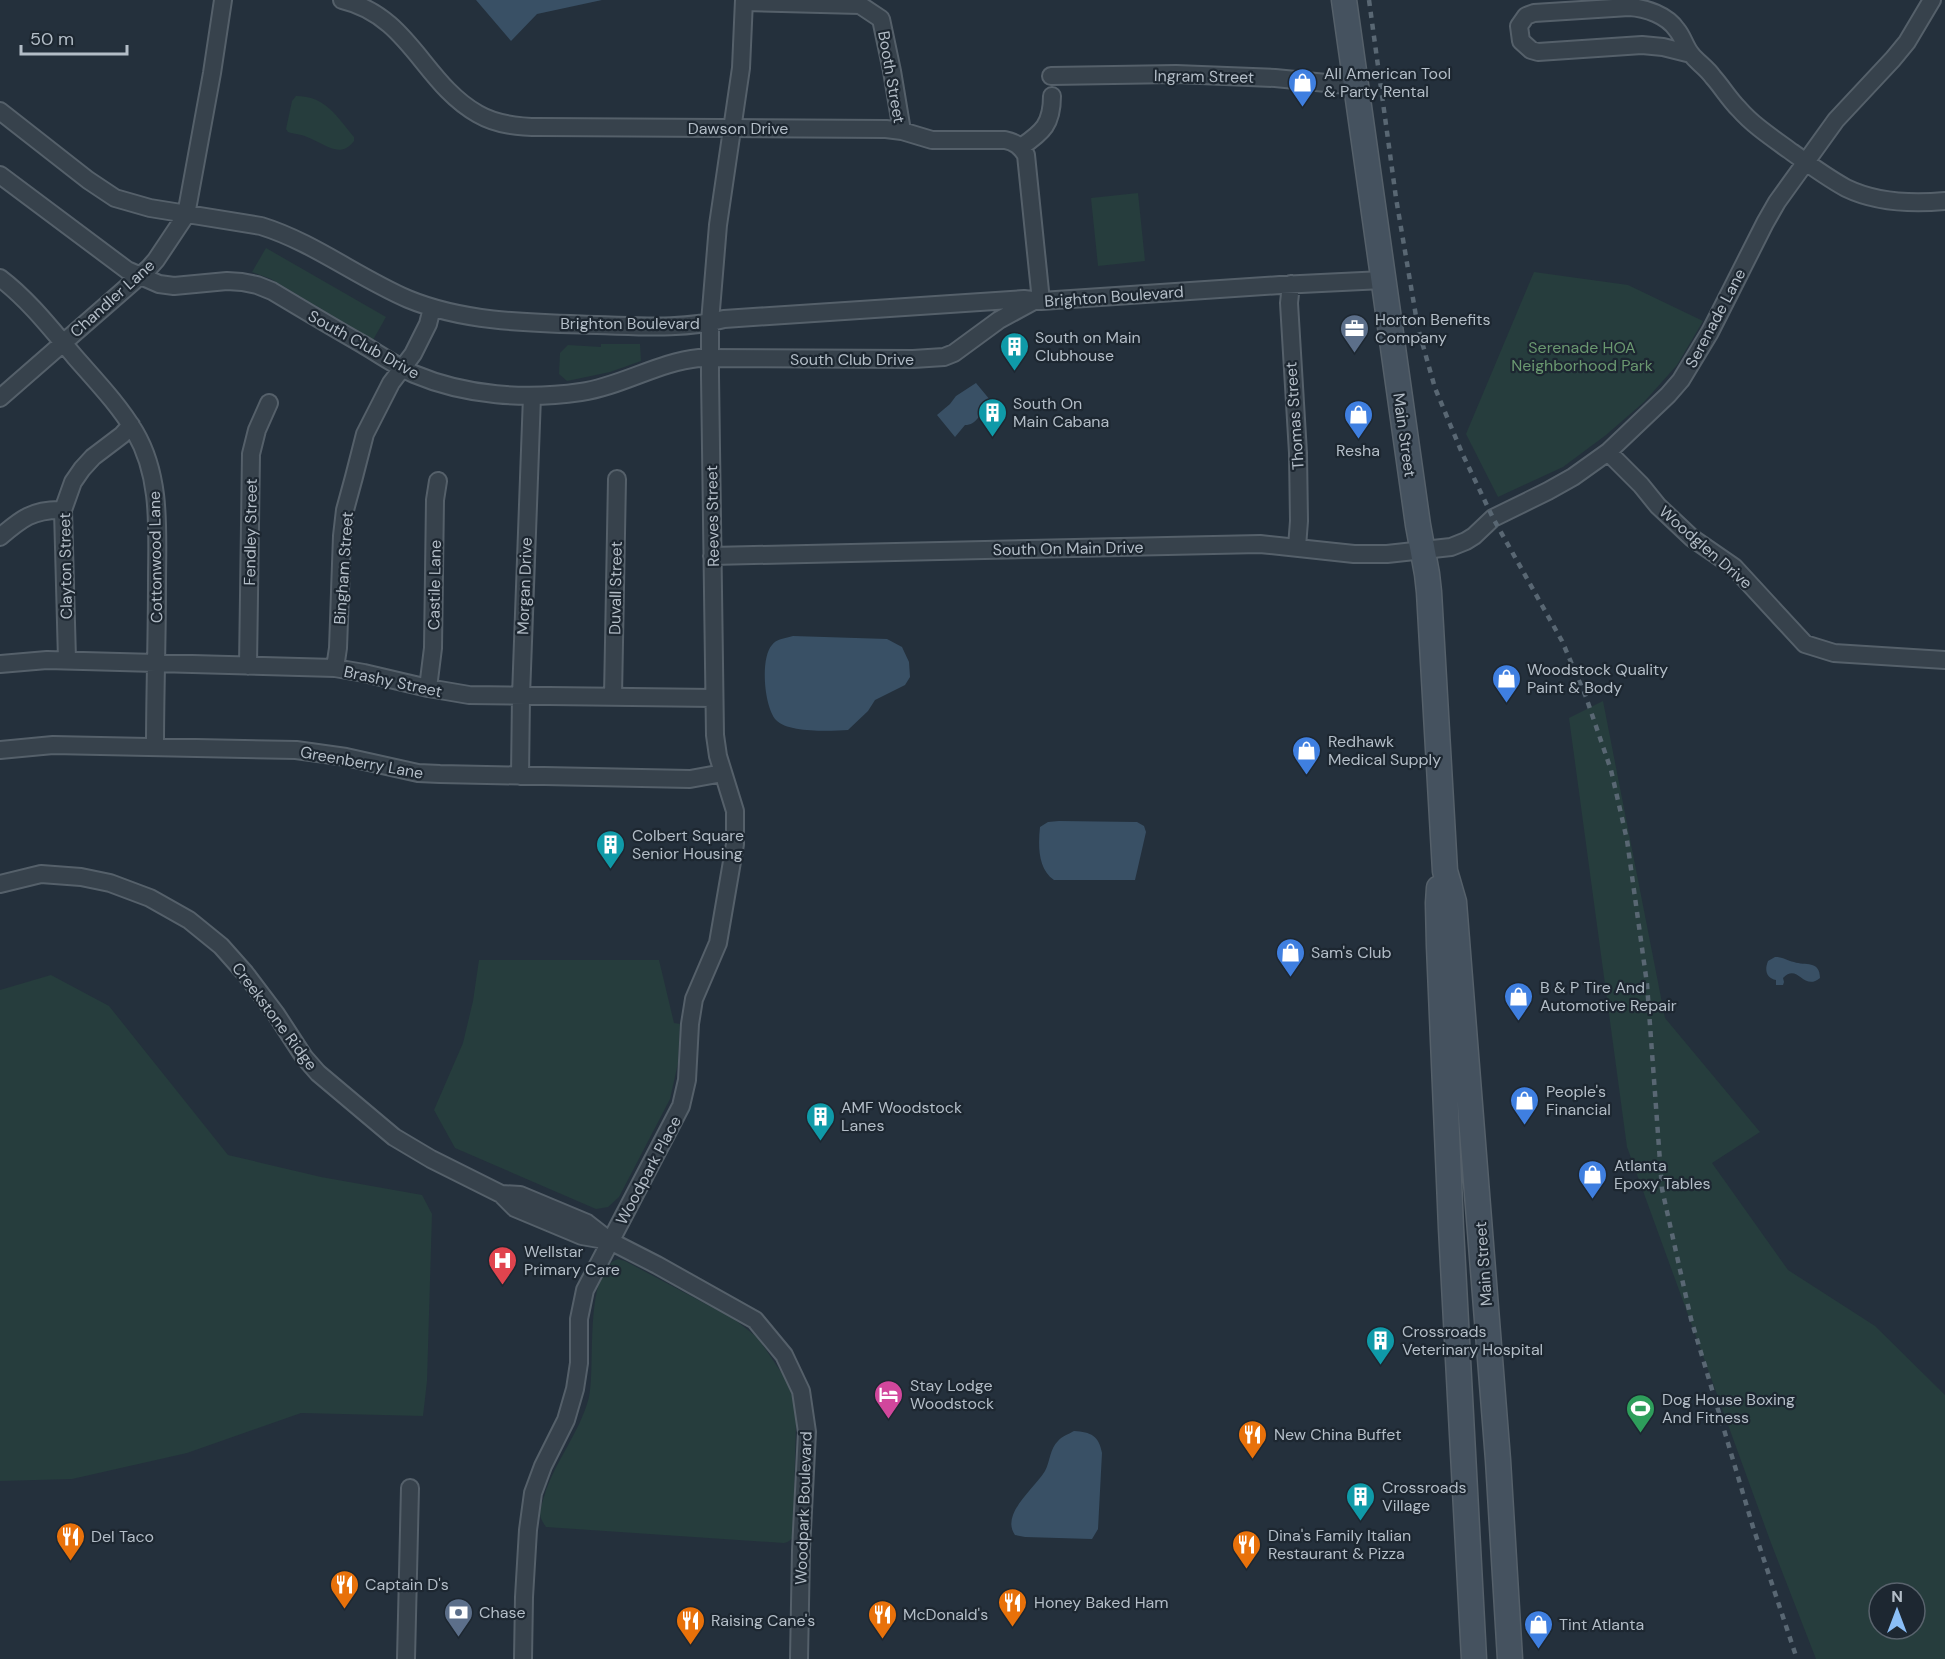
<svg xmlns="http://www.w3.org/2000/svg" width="1945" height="1659" viewBox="0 0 1945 1659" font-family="'DM Sans',sans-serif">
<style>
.green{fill:#263d3d;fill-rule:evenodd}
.water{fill:#395065}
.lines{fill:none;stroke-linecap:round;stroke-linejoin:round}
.minor-casing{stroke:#55606a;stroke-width:20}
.secondary-casing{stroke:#55606a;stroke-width:27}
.minor{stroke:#37424c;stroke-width:16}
.secondary{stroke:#45525f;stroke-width:24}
.rail{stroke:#596773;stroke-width:4.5;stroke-dasharray:6 6;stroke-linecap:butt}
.labels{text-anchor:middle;stroke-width:4.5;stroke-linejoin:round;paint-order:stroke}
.poi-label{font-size:16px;fill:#b3bdc7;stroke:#1d2731;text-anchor:start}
.street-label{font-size:16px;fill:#b3bdc7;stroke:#1d2731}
.park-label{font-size:16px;fill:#6a9870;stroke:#1d2731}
</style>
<rect width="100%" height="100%" fill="#24303c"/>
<path class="green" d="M 296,96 C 326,96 337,117 354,137 L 354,141 C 340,160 324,143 307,137 C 301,134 294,134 288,132 L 286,129 L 292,101 Z
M 1138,193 L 1145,261 L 1098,266 L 1091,198 Z
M 266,248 L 386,317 L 373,340 L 271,279 L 252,272 Z
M 1534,272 L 1628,285 L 1703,321 L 1677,365 L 1644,402 L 1606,435 L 1563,467 L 1498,497 L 1466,434 Z
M 601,344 L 640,344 L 641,361 L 610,372 L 567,381 L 559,374 L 560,353 L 568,345 L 601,347 Z
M 1603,701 L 1665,1018 L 1760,1132 L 1712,1163 L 1788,1270 L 1875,1326 L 1945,1395 L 1945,1659 L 1816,1659 L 1771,1543 L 1627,1147 L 1569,718 ZM 1879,1593 L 1915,1593 L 1915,1629 L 1879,1629 Z
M 479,960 L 659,960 L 674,1023 L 680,1024 L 678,1063 L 670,1099 L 619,1197 L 608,1207 L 596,1209 L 455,1148 L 434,1110 L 463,1043 L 473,1001 Z
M 51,975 L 109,1006 L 228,1155 L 321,1177 L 422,1195 L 432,1214 L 427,1381 L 423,1416 L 301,1413 L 187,1453 L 72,1479 L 0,1481 L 0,990 Z
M 618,1259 L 625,1261 L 734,1319 L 758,1338 L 785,1378 L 793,1398 L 796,1422 L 793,1534 C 793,1539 789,1542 784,1543 L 546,1527 C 544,1524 541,1520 540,1515 C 540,1509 542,1503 544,1497 C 554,1462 580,1433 589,1397 C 596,1366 583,1271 618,1259 Z"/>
<path class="water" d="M 476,0 L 602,0 L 537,14 L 511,41 Z
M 976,383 L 995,406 L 990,409 L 986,408 C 979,414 977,425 965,425 L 955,437 L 937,415 L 950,404 L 956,396 Z
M 793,636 L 887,639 L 902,647 L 909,662 L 910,677 L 905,685 L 875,700 L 868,711 L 848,730 C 830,731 788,733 776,720 C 764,707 760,658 772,645 C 776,639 786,638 793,636 Z
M 1059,821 L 1137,822 L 1144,826 L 1146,832 L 1135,880 L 1054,880 C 1038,869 1038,846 1040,827 L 1048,822 Z
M 1775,957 C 1783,957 1786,960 1794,962 C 1805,966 1820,960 1820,978 C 1803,992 1798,962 1783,978 L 1784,982 L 1783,985 L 1776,985 L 1776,980 C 1767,978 1764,971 1768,961 Z
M 1074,1431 C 1091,1432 1099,1436 1102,1453 L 1098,1529 L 1092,1539 L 1025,1537 L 1015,1535 C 1000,1514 1035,1488 1045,1471 C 1050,1462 1050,1448 1058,1441 C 1062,1436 1069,1434 1074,1431 Z"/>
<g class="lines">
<defs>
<path id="minor" d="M 342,0 C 410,16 423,83 478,114 C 497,125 519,127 541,127 L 886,129 L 902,131 L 932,140 L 1005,140 C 1015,142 1020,146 1026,155 L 1041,301
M 744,2 L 860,5 L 881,19 L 892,71 L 902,131
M 1691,54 L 1663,47 L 1642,45 L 1538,52 L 1531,50 L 1521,41 L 1519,26 L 1526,16 L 1534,13 L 1629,7 C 1646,8 1667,15 1677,30 C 1683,37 1685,47 1691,54 C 1697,62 1707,68 1713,77 C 1722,87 1729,99 1739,109 C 1753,125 1771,137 1789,150 C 1807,163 1826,177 1846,188 C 1875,202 1913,204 1945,201
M 1051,76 L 1176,74 L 1275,78 L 1357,86
M 0,111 L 88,180 L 115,198 L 150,208 L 261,226 C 313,242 357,277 408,299 C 466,323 534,323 597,325 C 638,326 683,330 724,319 L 1024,299 L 1041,301 L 1280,285 L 1383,280
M 1021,147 C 1043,132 1052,124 1052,96
M 0,175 L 127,270 L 159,284 L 174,286 L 227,281 L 242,282 L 257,285 L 272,291 C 302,309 332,327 362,344 C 379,354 396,366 414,374 C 466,396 526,400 581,392 C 622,386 658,362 699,358 L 913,359 L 944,357 L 954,353 L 999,320 L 1034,301
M 0,278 C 29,300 52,330 75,357 C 96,381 119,405 135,432 C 162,478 157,532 157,583 C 157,638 155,693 155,747
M 1291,284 L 1289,303 L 1298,453 L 1299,521 L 1297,547
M 0,398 L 149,268 L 156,260 L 186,215 L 212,73 L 223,0
M 1608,452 L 1641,485 L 1658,506 L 1692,538 L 1734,567 L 1805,644 L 1834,653 L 1945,660
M 0,537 C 21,519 33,509 63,510
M 712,556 L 1260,544 L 1354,554 L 1387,554 L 1451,547 L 1466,541 L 1474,536 L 1493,518 L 1548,491 L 1573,477 L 1608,452 L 1668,395 L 1681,380 L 1710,332 L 1765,223 L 1777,202 L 1836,120 L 1893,59 L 1907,42 L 1932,0
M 67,660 L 63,510 L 73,482 L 82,469 L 93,457 L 122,435 L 131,425
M 0,664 L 47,660 L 335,668 L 364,673 L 428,688 L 469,695 L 714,698
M 248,666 L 251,454 L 257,430 L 269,403
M 335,668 L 338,648 L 342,536 L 345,510 L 354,477 L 365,434 L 391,383 L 413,354 L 428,324 L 432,308
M 428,688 L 433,648 L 435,500 L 438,481
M 613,697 L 617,479
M 0,750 L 53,745 L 296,750 L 346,757 L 418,773 L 440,774 L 690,779 L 723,773
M 520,776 L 521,696 L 532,396
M 0,884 L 41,874 L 81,877 L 110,883 L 150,898 L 189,920 L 221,946 L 245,973 L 276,1014 L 304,1057 L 318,1073 L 394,1137 L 431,1159 L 501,1194 L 515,1208 L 582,1236 L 610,1241
M 501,1194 L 520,1195 L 587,1223 L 610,1241 L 657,1265 L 755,1320 L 784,1355 L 801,1391 L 807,1432 L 801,1550 L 799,1659
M 406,1659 L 410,1488
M 523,1659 L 524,1597 L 528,1530 L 533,1493 L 543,1466 L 566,1420 L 575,1389 L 579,1363 L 579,1319 L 585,1290 L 681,1106 L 687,1080 L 690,1024 L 694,999 L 718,943 L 735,844 L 735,811 L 718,756 L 715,735 L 710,376 L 710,322 L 718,225 L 741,68 L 744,0"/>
<path id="secondary" d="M 1344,0 L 1418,525 L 1427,574 L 1429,592 L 1445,871 L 1454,902 L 1498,1460 L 1510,1659
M 1439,888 L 1438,903 L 1439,946 L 1451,1228 L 1474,1659"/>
</defs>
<use href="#minor" class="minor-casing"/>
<use href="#secondary" class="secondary-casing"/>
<use href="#minor" class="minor"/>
<use href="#secondary" class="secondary"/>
<path class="rail" d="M 1369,0 L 1396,198 L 1418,328 L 1435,388 L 1462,453 L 1493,518 L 1562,641 L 1586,697 L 1611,770 L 1627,840 L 1647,984 L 1662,1189 L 1691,1319 L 1753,1527 L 1797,1659"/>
</g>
<defs>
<symbol id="shop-pin" viewBox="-11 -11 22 30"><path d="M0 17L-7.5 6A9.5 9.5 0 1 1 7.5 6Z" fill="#3f7fe0" stroke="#1d2731"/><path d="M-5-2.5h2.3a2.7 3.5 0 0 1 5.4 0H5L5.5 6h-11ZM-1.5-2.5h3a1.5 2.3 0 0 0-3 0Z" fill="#fff"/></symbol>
<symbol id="office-pin" viewBox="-11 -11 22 30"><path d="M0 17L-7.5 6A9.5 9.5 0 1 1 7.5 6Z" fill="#5c6f8a" stroke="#1d2731"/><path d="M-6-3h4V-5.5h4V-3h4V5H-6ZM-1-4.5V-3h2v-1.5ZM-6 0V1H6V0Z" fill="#fff"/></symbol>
<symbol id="building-pin" viewBox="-11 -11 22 30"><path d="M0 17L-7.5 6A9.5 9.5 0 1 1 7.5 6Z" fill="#0f9aa8" stroke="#1d2731"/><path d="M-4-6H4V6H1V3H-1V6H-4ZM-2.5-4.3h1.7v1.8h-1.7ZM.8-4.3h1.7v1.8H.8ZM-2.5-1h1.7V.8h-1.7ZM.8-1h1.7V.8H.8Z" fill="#fff"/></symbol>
<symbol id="hospital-pin" viewBox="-11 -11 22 30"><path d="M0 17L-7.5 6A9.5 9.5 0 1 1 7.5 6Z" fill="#e0444e" stroke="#1d2731"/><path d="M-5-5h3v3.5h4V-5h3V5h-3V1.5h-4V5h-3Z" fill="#fff"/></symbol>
<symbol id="hotel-pin" viewBox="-11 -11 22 30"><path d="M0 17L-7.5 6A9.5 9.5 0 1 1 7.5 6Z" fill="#d1479c" stroke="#1d2731"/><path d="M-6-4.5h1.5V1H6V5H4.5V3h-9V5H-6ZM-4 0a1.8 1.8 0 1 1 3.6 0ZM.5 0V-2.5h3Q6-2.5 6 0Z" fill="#fff"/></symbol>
<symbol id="stadium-pin" viewBox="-11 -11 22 30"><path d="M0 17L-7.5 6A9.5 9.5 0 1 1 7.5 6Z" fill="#2e9e5b" stroke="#1d2731"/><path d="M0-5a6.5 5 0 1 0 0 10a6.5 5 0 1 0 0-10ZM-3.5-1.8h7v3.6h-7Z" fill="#fff"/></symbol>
<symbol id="restaurant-pin" viewBox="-11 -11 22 30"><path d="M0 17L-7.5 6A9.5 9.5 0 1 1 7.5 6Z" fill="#e8710a" stroke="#1d2731"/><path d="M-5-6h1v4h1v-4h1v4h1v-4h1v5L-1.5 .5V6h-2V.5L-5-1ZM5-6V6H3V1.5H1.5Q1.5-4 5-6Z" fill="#fff"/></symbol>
<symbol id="bank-pin" viewBox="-11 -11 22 30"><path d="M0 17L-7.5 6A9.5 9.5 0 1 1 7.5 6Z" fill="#5c6f8a" stroke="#1d2731"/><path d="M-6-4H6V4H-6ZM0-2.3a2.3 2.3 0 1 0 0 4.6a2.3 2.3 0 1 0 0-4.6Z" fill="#fff"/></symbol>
</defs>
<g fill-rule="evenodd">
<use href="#shop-pin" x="1286" y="66" width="33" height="45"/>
<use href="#office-pin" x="1338" y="312" width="33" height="45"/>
<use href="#building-pin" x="998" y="330" width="33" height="45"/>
<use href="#building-pin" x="976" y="396" width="33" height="45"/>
<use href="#shop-pin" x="1342" y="398" width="33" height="45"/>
<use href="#shop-pin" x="1490" y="662" width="33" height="45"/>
<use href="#shop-pin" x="1290" y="734" width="33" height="45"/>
<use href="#building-pin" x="594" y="828" width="33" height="45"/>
<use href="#shop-pin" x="1274" y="936" width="33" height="45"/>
<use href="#shop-pin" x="1502" y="980" width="33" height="45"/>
<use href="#shop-pin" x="1508" y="1084" width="33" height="45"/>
<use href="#building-pin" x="804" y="1100" width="33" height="45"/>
<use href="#shop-pin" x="1576" y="1158" width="33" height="45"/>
<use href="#hospital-pin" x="486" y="1244" width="33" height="45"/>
<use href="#building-pin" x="1364" y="1324" width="33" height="45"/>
<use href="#hotel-pin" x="872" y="1378" width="33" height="45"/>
<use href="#stadium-pin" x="1624" y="1392" width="33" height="45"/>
<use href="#restaurant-pin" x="1236" y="1418" width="33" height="45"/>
<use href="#building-pin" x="1344" y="1480" width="33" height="45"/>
<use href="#restaurant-pin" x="54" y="1520" width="33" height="45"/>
<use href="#restaurant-pin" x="1230" y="1528" width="33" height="45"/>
<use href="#restaurant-pin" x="328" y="1568" width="33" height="45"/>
<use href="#restaurant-pin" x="996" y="1586" width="33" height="45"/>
<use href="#bank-pin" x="442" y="1596" width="33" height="45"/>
<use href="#restaurant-pin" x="866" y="1598" width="33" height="45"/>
<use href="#restaurant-pin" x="674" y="1604" width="33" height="45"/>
<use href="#shop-pin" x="1522" y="1608" width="33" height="45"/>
</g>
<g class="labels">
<g class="poi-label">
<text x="1324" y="79">All American Tool<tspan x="1324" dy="18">&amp; Party Rental</tspan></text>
<text x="1375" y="325">Horton Benefits<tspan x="1375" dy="18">Company</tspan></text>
<text x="1035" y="343">South on Main<tspan x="1035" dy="18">Clubhouse</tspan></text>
<text x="1013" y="409">South On<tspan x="1013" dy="18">Main Cabana</tspan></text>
<text x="1358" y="456" text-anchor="middle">Resha</text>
<text x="1527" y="675">Woodstock Quality<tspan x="1527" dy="18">Paint &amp; Body</tspan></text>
<text x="1328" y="747">Redhawk<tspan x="1328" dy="18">Medical Supply</tspan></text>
<text x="632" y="841">Colbert Square<tspan x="632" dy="18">Senior Housing</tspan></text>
<text x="1311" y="958">Sam's Club</text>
<text x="1540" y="993">B &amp; P Tire And<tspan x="1540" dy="18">Automotive Repair</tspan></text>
<text x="1546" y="1097">People's<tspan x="1546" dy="18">Financial</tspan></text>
<text x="841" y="1113">AMF Woodstock<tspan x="841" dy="18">Lanes</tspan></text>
<text x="1614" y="1171">Atlanta<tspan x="1614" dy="18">Epoxy Tables</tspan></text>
<text x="524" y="1257">Wellstar<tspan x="524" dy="18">Primary Care</tspan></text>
<text x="1402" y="1337">Crossroads<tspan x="1402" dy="18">Veterinary Hospital</tspan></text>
<text x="910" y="1391">Stay Lodge<tspan x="910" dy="18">Woodstock</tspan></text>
<text x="1662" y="1405">Dog House Boxing<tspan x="1662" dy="18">And Fitness</tspan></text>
<text x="1274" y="1440">New China Buffet</text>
<text x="1382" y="1493">Crossroads<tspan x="1382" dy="18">Village</tspan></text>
<text x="1268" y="1541">Dina's Family Italian<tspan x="1268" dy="18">Restaurant &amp; Pizza</tspan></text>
<text x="91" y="1542">Del Taco</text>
<text x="365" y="1590">Captain D's</text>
<text x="1034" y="1608">Honey Baked Ham</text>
<text x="479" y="1618">Chase</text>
<text x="903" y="1620">McDonald's</text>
<text x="711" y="1626">Raising Cane's</text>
<text x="1559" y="1630">Tint Atlanta</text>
</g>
<g class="street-label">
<text transform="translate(1204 76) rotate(1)" y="6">Ingram Street</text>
<text transform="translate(892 77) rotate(80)" y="6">Booth Street</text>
<text x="738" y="134">Dawson Drive</text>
<text transform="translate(1114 296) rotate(-4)" y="6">Brighton Boulevard</text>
<text transform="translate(112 298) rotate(-42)" y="6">Chandler Lane</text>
<text transform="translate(1715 318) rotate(-62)" y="6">Serenade Lane</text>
<text x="630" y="329">Brighton Boulevard</text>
<text transform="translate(364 344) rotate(29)" y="6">South Club Drive</text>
<text x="852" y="365">South Club Drive</text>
<text transform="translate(1294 416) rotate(-94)" y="6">Thomas Street</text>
<text transform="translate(1405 435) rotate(82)" y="6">Main Street</text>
<text transform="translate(712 516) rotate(-91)" y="6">Reeves Street</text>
<text transform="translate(250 532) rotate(-89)" y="6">Fendley Street</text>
<text transform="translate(1706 547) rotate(41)" y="6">Woodglen Drive</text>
<text transform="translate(1068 548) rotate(-1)" y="6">South On Main Drive</text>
<text transform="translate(155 557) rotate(-91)" y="6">Cottonwood Lane</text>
<text transform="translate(65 566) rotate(-91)" y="6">Clayton Street</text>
<text transform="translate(343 568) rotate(-86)" y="6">Bingham Street</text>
<text transform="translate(434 585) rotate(-89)" y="6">Castile Lane</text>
<text transform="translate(524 586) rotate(-88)" y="6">Morgan Drive</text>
<text transform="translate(615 588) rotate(-89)" y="6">Duvall Street</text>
<text transform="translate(393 681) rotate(12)" y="6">Brashy Street</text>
<text transform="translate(362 762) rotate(10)" y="6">Greenberry Lane</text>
<text transform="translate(275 1016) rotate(53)" y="6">Creekstone Ridge</text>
<text transform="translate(648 1170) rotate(-62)" y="6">Woodpark Place</text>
<text transform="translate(1483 1264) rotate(-94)" y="6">Main Street</text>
<text transform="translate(803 1508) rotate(-88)" y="6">Woodpark Boulevard</text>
</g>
<g class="park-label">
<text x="1582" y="353">Serenade HOA<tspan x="1582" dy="18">Neighborhood Park</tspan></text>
</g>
</g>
<g transform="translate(1897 1611)"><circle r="28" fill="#1d2731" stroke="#59636d" stroke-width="1.5"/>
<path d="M0-4.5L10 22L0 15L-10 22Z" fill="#8abef6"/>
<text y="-9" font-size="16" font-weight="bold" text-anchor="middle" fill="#b3bdc7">N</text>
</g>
<path d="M21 45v9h106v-9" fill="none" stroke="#b3bdc7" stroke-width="3"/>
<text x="30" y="45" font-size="18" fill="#b3bdc7" stroke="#1d2731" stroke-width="4.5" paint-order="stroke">50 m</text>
</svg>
